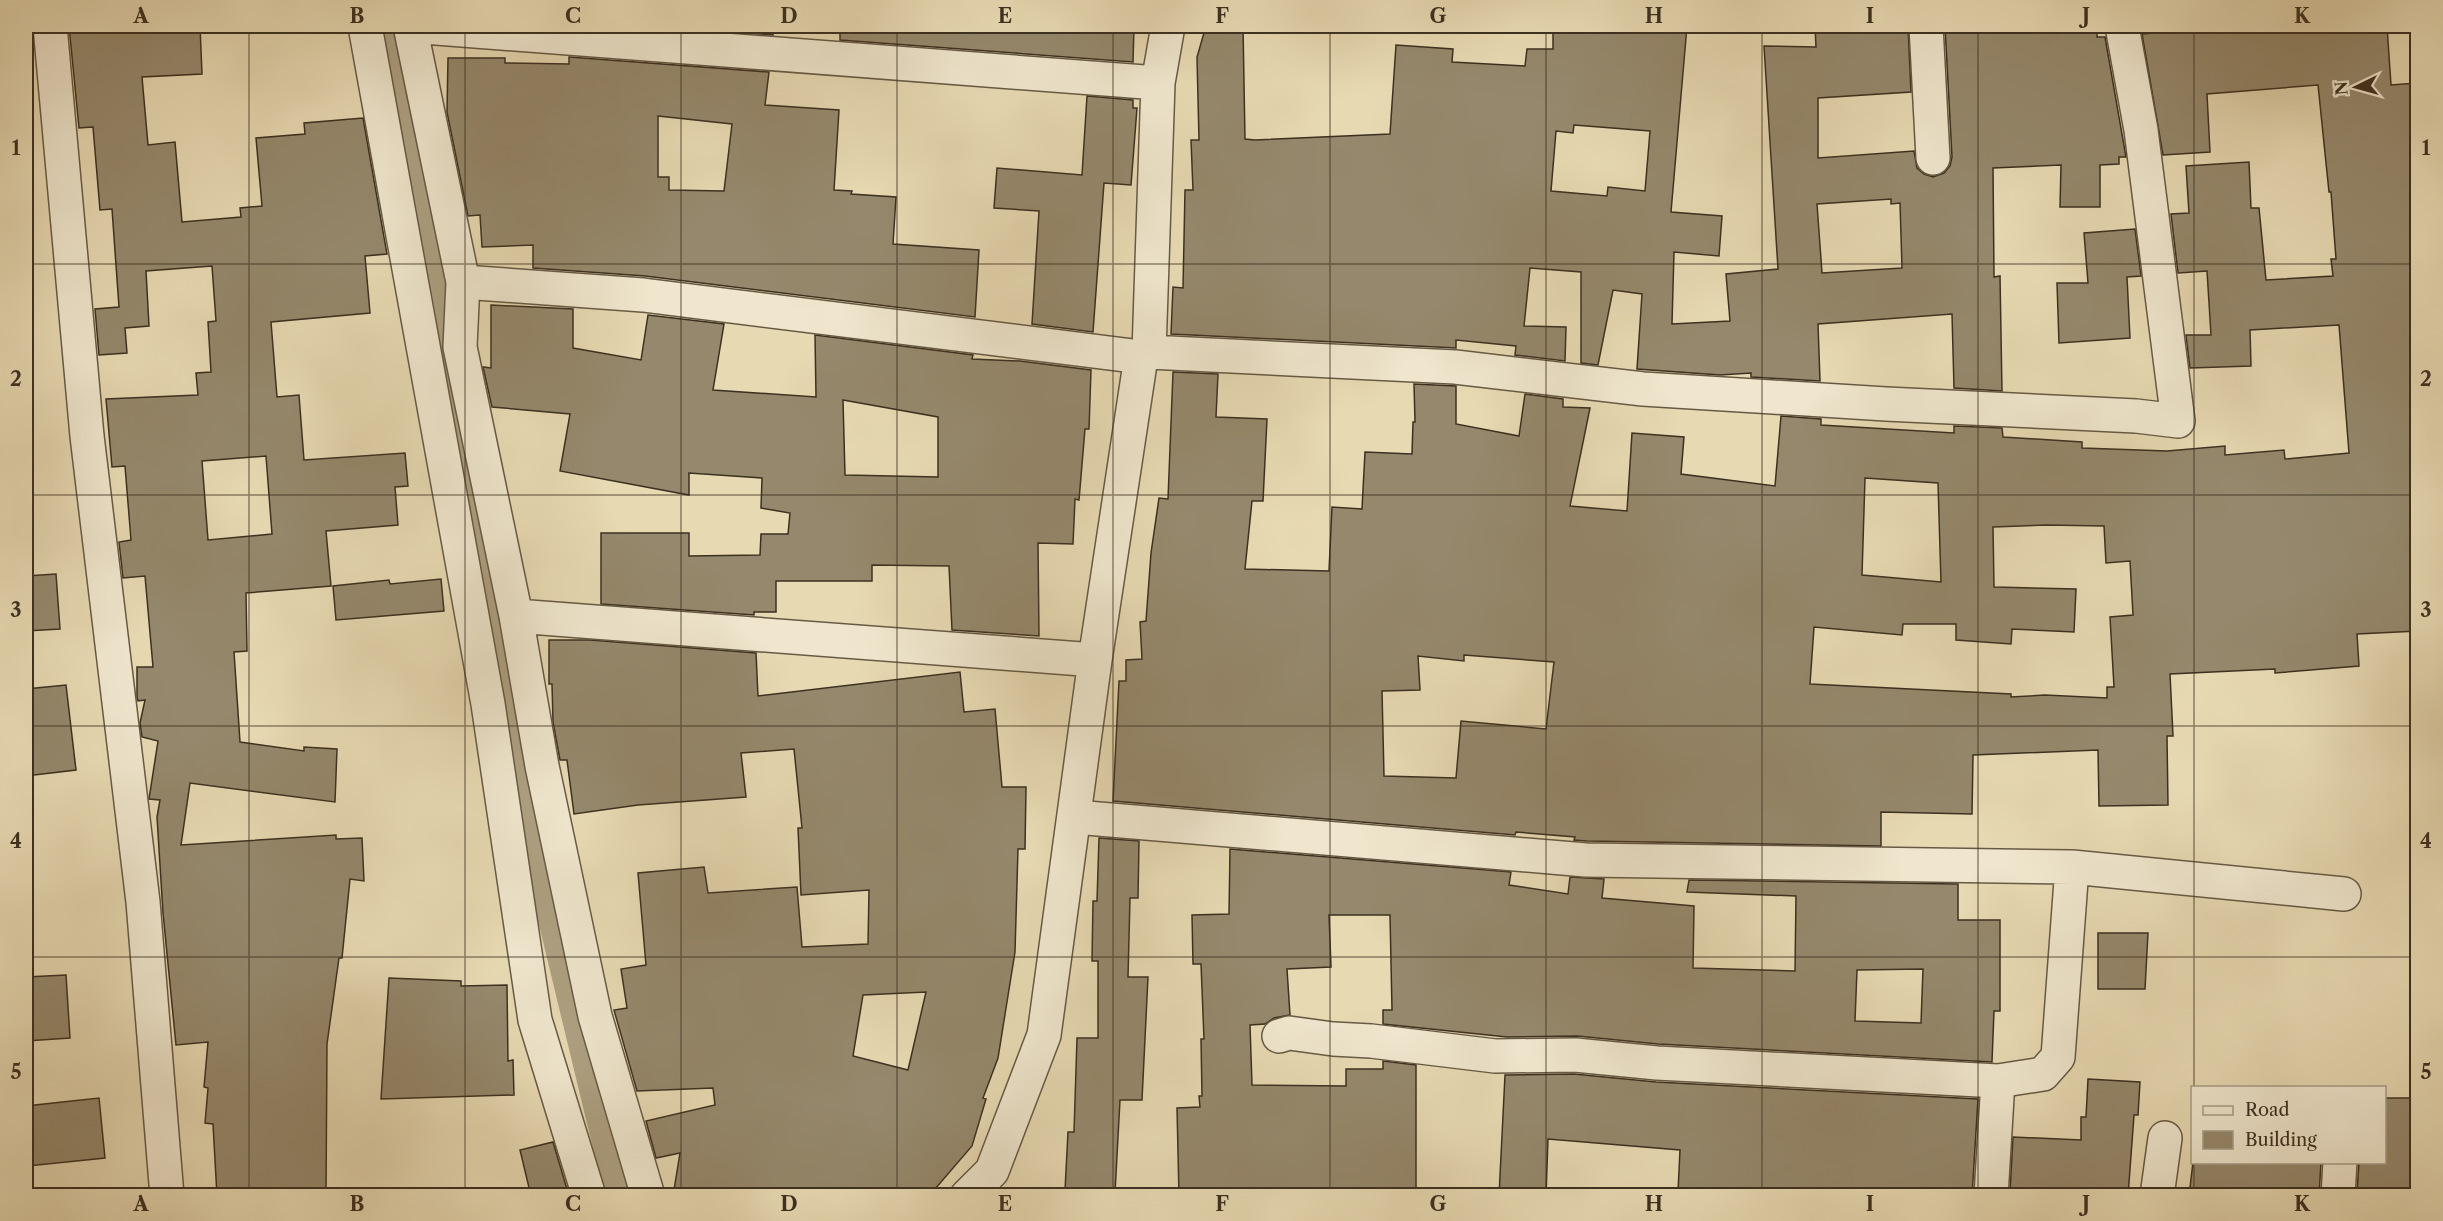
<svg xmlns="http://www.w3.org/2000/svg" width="2443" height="1221" viewBox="0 0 2443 1221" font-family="'Libre Caslon Text',serif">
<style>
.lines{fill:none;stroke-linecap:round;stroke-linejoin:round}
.canal{stroke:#ada081;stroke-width:36}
.building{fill:#95886c;stroke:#3c3021;stroke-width:1.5;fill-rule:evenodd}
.minor-casing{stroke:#675a45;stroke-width:36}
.minor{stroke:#efe6cd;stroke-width:33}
.grid{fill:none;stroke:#3c3021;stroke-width:1.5;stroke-opacity:0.55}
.neatline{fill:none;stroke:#3c3021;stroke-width:2}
.grid-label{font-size:20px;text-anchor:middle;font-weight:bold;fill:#3c3021}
</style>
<rect width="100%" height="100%" fill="#e7d9b2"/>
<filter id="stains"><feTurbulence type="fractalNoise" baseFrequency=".00333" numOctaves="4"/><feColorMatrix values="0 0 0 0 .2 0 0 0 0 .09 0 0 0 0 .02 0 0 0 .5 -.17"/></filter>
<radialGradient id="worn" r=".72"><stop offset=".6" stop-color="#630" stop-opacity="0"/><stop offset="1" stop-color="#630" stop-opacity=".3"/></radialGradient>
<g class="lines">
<path class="canal" d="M 389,26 L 437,275 L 467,483 L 537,840 L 623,1196"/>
</g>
<path class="building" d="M 69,26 L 200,26 L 202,74 L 142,77 L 148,145 L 175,142 L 182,222 L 241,217 L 240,208 L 262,206 L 256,138 L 305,134 L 304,123 L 363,118 L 387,254 L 365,256 L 370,313 L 271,322 L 277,397 L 299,395 L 304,460 L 405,453 L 408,486 L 395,487 L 398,525 L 326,531 L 331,586 L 246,593 L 247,651 L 234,652 L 240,742 L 304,751 L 304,747 L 337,749 L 335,802 L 190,783 L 181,845 L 336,835 L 336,839 L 362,838 L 364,881 L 350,879 L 342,958 L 339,958 L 327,1044 L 326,1196 L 217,1196 L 213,1124 L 205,1123 L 208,1088 L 204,1087 L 208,1042 L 176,1045 L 163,913 L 157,817 L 160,800 L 149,799 L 158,741 L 142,737 L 140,723 L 145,700 L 138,701 L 137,697 L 137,667 L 153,667 L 145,576 L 123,578 L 119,542 L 131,540 L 125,466 L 112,467 L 106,399 L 198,395 L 196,373 L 211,372 L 208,322 L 216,321 L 212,266 L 146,271 L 149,326 L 125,328 L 127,353 L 99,355 L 95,309 L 119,307 L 112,209 L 100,210 L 93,127 L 79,128 ZM 266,456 L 272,534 L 208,540 L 202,461 Z
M 704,26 L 774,26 L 773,35 L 704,30 Z
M 840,26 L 1134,26 L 1133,62 L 840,40 Z
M 1206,26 L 1243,26 L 1245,139 L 1255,140 L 1390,134 L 1396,45 L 1453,49 L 1452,62 L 1525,66 L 1527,49 L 1553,49 L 1553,26 L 1687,26 L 1671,212 L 1722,216 L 1719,256 L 1674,252 L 1672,324 L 1730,321 L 1726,274 L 1778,269 L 1764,46 L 1816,47 L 1815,26 L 1908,26 L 1911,92 L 1818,98 L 1818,158 L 1914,151 L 1917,168 L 1924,174 L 1933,177 L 1944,173 L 1950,166 L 1952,157 L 1945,26 L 2097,26 L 2097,37 L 2105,37 L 2126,157 L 2119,157 L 2119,164 L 2100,165 L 2100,207 L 2060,207 L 2061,165 L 1993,168 L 1994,277 L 2000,276 L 2002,391 L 1954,388 L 1952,314 L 1818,324 L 1820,381 L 1751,377 L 1751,373 L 1720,375 L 1637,369 L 1642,294 L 1613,290 L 1598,365 L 1581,363 L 1581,272 L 1530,268 L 1524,326 L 1566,327 L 1565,361 L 1515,355 L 1516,346 L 1456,340 L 1456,348 L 1171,334 L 1173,287 L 1183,288 L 1185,190 L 1193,190 L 1191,140 L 1199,140 L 1197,57 ZM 1574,125 L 1650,131 L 1645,191 L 1608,187 L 1607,196 L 1551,191 L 1556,131 L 1573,133 ZM 1891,199 L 1891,204 L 1900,203 L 1902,268 L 1822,273 L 1817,204 Z
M 2226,26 L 2387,26 L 2391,85 L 2416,83 L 2418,98 L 2418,631 L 2357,634 L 2359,666 L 2275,673 L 2275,669 L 2170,674 L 2173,736 L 2167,736 L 2168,805 L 2099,806 L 2098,750 L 1973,755 L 1972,814 L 1881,812 L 1881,846 L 1587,841 L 1574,840 L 1575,837 L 1516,832 L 1515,835 L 1113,801 L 1119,681 L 1126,681 L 1126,660 L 1142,659 L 1140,622 L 1146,621 L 1151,553 L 1159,498 L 1168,499 L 1173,372 L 1218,374 L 1216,417 L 1267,419 L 1263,501 L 1252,501 L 1245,569 L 1329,571 L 1332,507 L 1362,509 L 1365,452 L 1412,454 L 1413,422 L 1415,422 L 1414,384 L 1456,386 L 1456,424 L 1519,436 L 1525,394 L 1563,399 L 1563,407 L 1590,408 L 1570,506 L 1627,511 L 1632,433 L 1684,437 L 1681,474 L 1775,486 L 1781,416 L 1821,419 L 1821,425 L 1954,433 L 1954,426 L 2002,428 L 2003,437 L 2082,442 L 2082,448 L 2167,451 L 2225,446 L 2225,455 L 2284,450 L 2285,459 L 2349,453 L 2339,325 L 2250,330 L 2251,366 L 2190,368 L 2186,335 L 2211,335 L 2207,271 L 2178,273 L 2171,214 L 2189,213 L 2186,166 L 2249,162 L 2251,208 L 2259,208 L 2266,280 L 2333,276 L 2331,259 L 2336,259 L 2331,192 L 2329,192 L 2318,85 L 2207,94 L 2210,152 L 2163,155 L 2142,34 L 2226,27 ZM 1865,478 L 1938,483 L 1941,582 L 1862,575 ZM 2046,525 L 2104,526 L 2106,563 L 2130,561 L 2133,615 L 2110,617 L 2114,687 L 2107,687 L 2107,698 L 2045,695 L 2011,697 L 2011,694 L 1810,684 L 1814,627 L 1902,635 L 1903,624 L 1956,624 L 1956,640 L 2011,644 L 2012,629 L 2074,632 L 2076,589 L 1994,587 L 1993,527 ZM 1464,655 L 1554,662 L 1546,729 L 1461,721 L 1456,778 L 1384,776 L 1382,691 L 1420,690 L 1418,656 L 1464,661 Z
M 569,57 L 769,72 L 765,105 L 839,110 L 834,190 L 852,191 L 851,194 L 896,197 L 893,244 L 979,250 L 975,317 L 645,276 L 533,268 L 533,245 L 482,247 L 480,215 L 468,216 L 447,112 L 448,58 L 505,58 L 505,63 L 569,64 ZM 658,116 L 732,124 L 724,191 L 669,190 L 669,177 L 658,177 Z
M 1087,96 L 1133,100 L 1133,108 L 1137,108 L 1131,185 L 1104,183 L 1093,332 L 1032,324 L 1039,211 L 994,208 L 997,168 L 1082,175 Z
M 2135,229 L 2141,276 L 2127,277 L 2130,338 L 2059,343 L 2057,283 L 2088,283 L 2084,233 Z
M 491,305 L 573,309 L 573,348 L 641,360 L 648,315 L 724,324 L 713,390 L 816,397 L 815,335 L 973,355 L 972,359 L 1020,361 L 1091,370 L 1089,429 L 1085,429 L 1079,500 L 1075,499 L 1073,544 L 1038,543 L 1039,636 L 952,630 L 949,566 L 872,565 L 872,581 L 776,581 L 776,612 L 754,612 L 754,615 L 601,604 L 601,533 L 689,533 L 689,556 L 760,555 L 761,534 L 788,534 L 790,513 L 761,508 L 762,478 L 689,473 L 689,495 L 560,471 L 570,414 L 492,407 L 483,367 L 491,368 ZM 843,400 L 938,417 L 938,477 L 845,475 Z
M 56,574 L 60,629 L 26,631 L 26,576 Z
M 441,579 L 444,611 L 336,620 L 333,586 L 389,580 L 390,584 Z
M 549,640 L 590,640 L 756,653 L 758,696 L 960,672 L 964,712 L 995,709 L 1002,787 L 1026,787 L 1025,849 L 1018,849 L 1015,952 L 998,1058 L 983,1098 L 986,1099 L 972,1146 L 929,1196 L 673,1196 L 680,1153 L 656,1158 L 646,1121 L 715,1105 L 713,1088 L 637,1091 L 614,1010 L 627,1008 L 621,969 L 646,965 L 638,873 L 704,867 L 708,893 L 797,887 L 802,947 L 868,944 L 869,890 L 801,895 L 798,828 L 802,828 L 794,749 L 741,753 L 746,797 L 638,805 L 574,814 L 567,760 L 560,760 L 553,722 L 552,684 L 549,684 ZM 926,992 L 908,1070 L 853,1056 L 863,995 Z
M 66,685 L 76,770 L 26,776 L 26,689 Z
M 1099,838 L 1139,841 L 1138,898 L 1130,898 L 1128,977 L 1148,977 L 1142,1100 L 1120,1100 L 1115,1193 L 1065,1190 L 1068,1132 L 1074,1132 L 1077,1038 L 1098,1038 L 1098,961 L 1092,961 L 1093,901 L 1097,901 Z
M 1230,849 L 1511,872 L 1509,885 L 1568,894 L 1570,877 L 1604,879 L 1602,898 L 1694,906 L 1693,968 L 1795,971 L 1796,896 L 1687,892 L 1689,880 L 1958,884 L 1958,920 L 2000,920 L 2000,1011 L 1994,1011 L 1992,1062 L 1658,1044 L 1577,1036 L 1507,1037 L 1383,1024 L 1383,1010 L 1392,1010 L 1390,915 L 1329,915 L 1331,967 L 1287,969 L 1290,1015 L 1274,1018 L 1265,1024 L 1250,1025 L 1252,1085 L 1346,1086 L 1346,1069 L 1383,1069 L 1383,1061 L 1416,1065 L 1416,1196 L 1179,1196 L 1177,1108 L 1200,1107 L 1199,1096 L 1202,1096 L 1201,1039 L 1204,1039 L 1201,964 L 1193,964 L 1192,915 L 1229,914 ZM 1923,969 L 1921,1023 L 1855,1021 L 1857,970 Z
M 2098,933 L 2148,933 L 2145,989 L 2098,989 Z
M 66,975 L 70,1038 L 26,1041 L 26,977 Z
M 389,978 L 461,981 L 461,986 L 507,985 L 508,1061 L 513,1060 L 514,1095 L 381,1099 Z
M 1574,1074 L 1656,1082 L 1978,1099 L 1972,1196 L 1888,1196 L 1808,1191 L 1808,1193 L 1764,1191 L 1764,1195 L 1678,1192 L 1680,1150 L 1548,1139 L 1546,1196 L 1499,1196 L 1505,1075 Z
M 2088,1079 L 2140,1082 L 2138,1115 L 2134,1115 L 2128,1196 L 2010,1192 L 2013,1137 L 2081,1140 L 2081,1117 L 2086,1117 Z
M 99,1098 L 105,1158 L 28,1166 L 26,1106 Z
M 2385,1098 L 2416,1098 L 2418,1192 L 2357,1193 L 2359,1162 L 2385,1162 Z
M 553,1142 L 569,1196 L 531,1196 L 520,1150 Z
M 2193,1162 L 2321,1162 L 2319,1196 L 2189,1196 Z"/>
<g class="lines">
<defs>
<path id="minor" d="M 50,26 L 87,436 L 143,902 L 167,1196
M 365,26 L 488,704 L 535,1020 L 589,1196
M 410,26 L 463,282 L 460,347 L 516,616 L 542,766 L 595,1016 L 648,1196
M 410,26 L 1158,83
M 1926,26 L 1933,158
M 463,282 L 643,295 L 1141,357
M 1149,352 L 1455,367 L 1643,389 L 1886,404 L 2136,416 L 2178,421 L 2141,130 L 2122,26
M 516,616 L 1095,660
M 1075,817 L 1586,860 L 2072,867 L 2344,894
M 1279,1036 L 1289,1033 L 1333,1039 L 1371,1041 L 1495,1056 L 1575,1055 L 1657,1063 L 1998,1081 L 2043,1074 L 2058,1057 L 2072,867
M 967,1196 L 992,1171 L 1044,1035 L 1095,660 L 1141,357 L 1149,352 L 1158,83 L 1168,26
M 1991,1196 L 1998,1081
M 2157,1196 L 2165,1138
M 2338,1196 L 2340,1162"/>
</defs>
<use href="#minor" class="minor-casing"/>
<use href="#minor" class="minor"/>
</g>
<path class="grid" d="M 249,26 L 249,1196M 465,26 L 465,1196M 681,26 L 681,1196M 897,26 L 897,1196M 1113,26 L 1113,1196M 1330,26 L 1330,1196M 1546,26 L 1546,1196M 1762,26 L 1762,1196M 1978,26 L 1978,1196M 2194,26 L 2194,1088M 26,264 L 2418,264M 26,495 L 2418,495M 26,726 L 2418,726M 26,957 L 2418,957M 2194,1162 L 2194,1196"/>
<rect width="2443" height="1221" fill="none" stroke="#e7d9b2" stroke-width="66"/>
<rect x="2191" y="1086" width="195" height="78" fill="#efe6cd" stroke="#a79d88" stroke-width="1.5"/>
<rect x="2203" y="1106" width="30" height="9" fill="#efe6cd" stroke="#a79d88" stroke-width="1.5"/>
<text x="2245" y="1116" font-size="18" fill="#3c3021">Road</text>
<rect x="2203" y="1131" width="30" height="18" fill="#95886c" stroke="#a79d88" stroke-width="1.5"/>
<text x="2245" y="1146" font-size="18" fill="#3c3021">Building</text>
<g transform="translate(2356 87) rotate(265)" stroke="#efe6cd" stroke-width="4.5" paint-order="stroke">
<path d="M0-4.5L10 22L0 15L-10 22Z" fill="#3c3021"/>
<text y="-9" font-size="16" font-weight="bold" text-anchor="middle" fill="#3c3021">N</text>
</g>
<rect x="33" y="33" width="2377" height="1155" class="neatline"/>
<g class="grid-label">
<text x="141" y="23">A</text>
<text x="357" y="23">B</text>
<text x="573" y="23">C</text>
<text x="789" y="23">D</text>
<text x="1005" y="23">E</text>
<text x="1222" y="23">F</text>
<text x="1438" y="23">G</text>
<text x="1654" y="23">H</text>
<text x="1870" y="23">I</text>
<text x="2086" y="23">J</text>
<text x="2302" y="23">K</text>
<text x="16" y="155">1</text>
<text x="2426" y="155">1</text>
<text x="16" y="386">2</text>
<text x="2426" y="386">2</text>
<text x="16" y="617">3</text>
<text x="2426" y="617">3</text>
<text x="16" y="848">4</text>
<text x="2426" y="848">4</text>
<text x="16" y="1079">5</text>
<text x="2426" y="1079">5</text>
<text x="141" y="1211">A</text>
<text x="357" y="1211">B</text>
<text x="573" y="1211">C</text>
<text x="789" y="1211">D</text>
<text x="1005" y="1211">E</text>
<text x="1222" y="1211">F</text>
<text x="1438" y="1211">G</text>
<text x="1654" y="1211">H</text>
<text x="1870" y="1211">I</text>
<text x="2086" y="1211">J</text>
<text x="2302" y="1211">K</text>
</g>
<rect width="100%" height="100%" filter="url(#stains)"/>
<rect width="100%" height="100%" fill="url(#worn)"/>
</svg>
